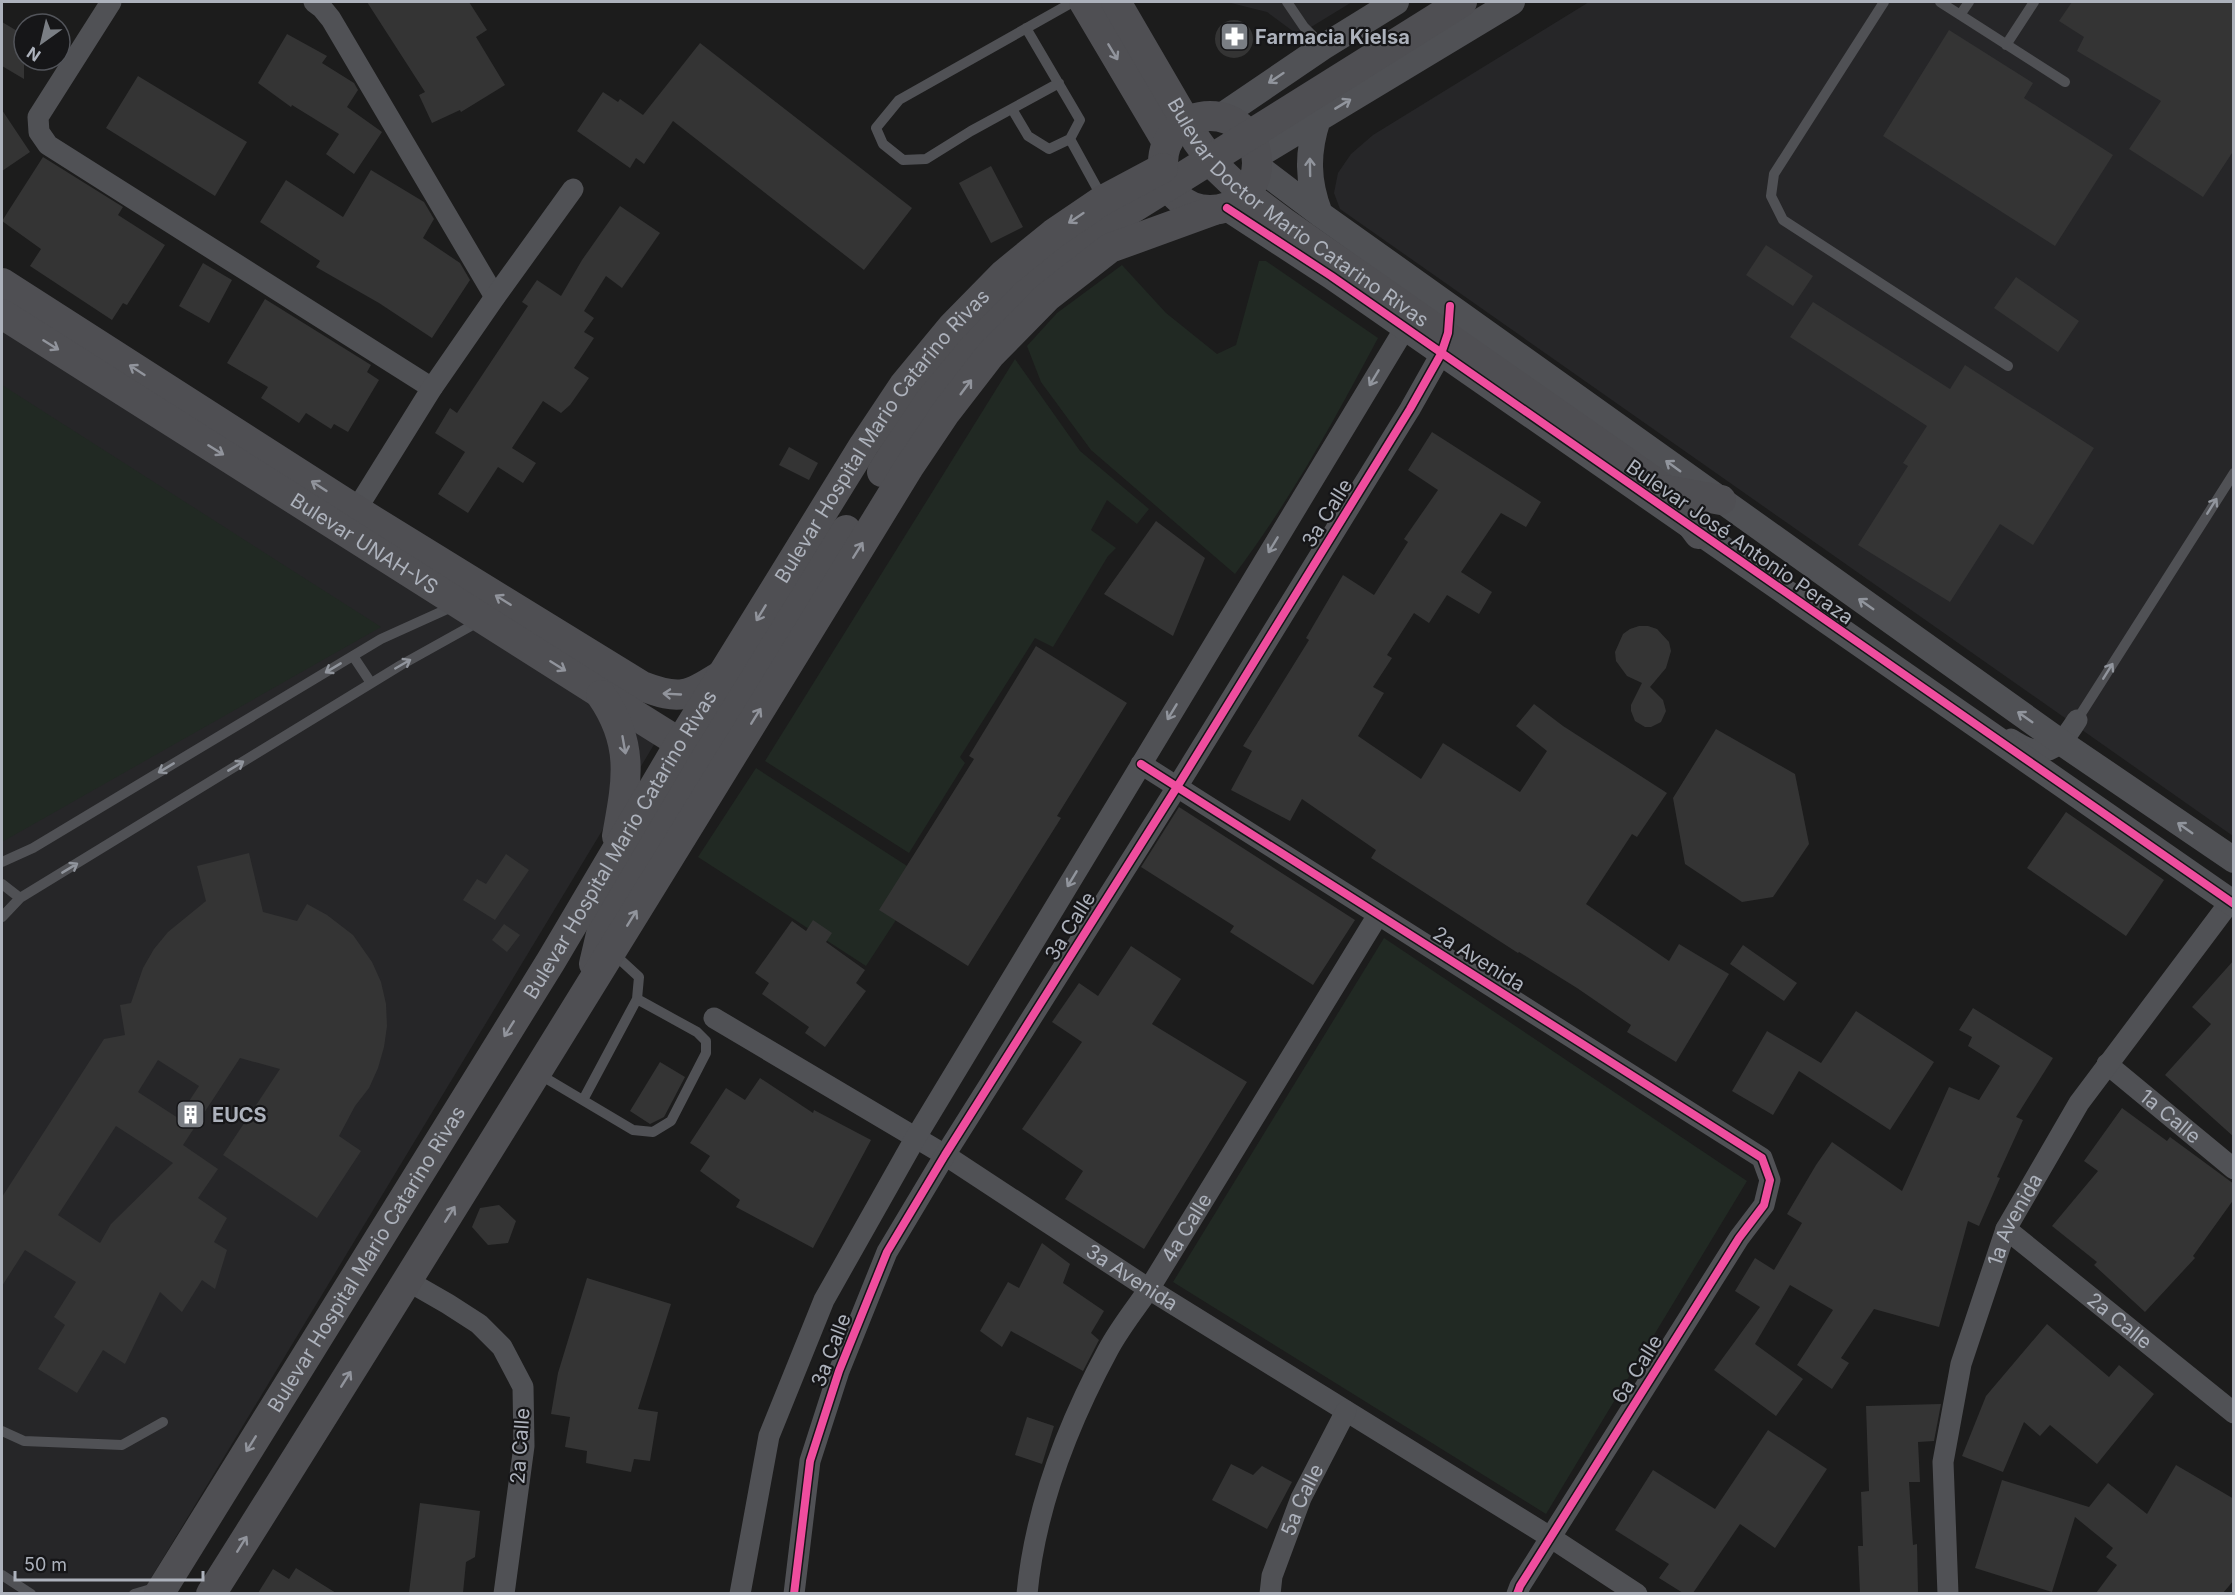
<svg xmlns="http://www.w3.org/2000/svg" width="2235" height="1595" viewBox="0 0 2235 1595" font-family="Inter,sans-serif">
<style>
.built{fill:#262628}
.green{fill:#212923}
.building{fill:#343434;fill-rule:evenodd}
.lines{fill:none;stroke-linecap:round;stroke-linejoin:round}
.service{stroke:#505155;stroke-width:10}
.minor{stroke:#505155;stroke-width:21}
.tertiary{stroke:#505155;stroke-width:26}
.secondary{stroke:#4f4f53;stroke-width:30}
.cycleway-casing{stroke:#161618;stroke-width:11}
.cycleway{stroke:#ef4d9e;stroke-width:8}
.oneway{stroke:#91949c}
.oneway2{stroke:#91959d}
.labels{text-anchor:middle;stroke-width:4.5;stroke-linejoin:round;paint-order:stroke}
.poi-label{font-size:20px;font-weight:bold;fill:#adb2bc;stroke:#161618;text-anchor:start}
.street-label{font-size:20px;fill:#adb2bc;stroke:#161618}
</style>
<rect width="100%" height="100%" fill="#1c1c1c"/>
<path class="built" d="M 1227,2 L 1352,2 L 1298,35 L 1267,12 Z
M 1589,2 L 2233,2 L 2233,836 L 1340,209 L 1334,193 L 1338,173 L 1351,154 L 1373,135 Z
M 2,324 L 655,743 L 142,1593 L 2,1593 Z"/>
<path class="green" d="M 1259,261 L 1266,261 L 1378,338 C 1335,419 1290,501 1235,574 L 1091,450 L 1041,382 L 1027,346 L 1057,313 L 1122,265 L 1166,313 L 1217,354 L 1236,345 Z
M 1015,359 L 1080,451 L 1149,509 L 1137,524 L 1107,500 L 1091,530 L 1116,548 L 1108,556 L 1053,647 L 1035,638 L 960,757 L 965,763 L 909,853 L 765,761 Z
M 2,385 L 381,627 L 2,842 Z
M 756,768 L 924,877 L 866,966 L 698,857 Z
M 1384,938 L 1747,1181 L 1546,1514 L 1173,1282 Z"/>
<path class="building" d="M 367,2 L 469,2 L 487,30 L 476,37 L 505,85 L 461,112 L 460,110 L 432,123 L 419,95 L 425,92 Z
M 2072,2 L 2234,2 L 2234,150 L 2203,197 L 2129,149 L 2161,101 L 2077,51 L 2084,37 L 2059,21 Z
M1215 39a19 19 0 1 1 38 0a19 19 0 1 1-38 0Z
M 2,22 L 24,35 L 24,79 L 2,66 Z
M 1949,30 L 2033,83 L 2024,98 L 2113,155 L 2055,246 L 1883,136 Z
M 287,34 L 327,56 L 322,63 L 354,83 L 358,90 L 347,107 L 382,132 L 354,174 L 326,154 L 339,134 L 292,105 L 291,107 L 258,83 Z
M 700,43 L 912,208 L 864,270 L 673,121 L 644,164 L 636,158 L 630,168 L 577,131 L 603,92 L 618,102 L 620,99 L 643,115 Z
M 138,76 L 247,142 L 215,196 L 106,128 Z
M 2,110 L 30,152 L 2,171 Z
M 43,157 L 123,207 L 118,215 L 165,245 L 127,305 L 123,303 L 112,320 L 30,266 L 41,249 L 2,221 Z
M 991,166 L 1023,227 L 991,243 L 959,183 Z
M 371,170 L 424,202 L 434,219 L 423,238 L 460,263 L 470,280 L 432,338 L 379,303 L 316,267 L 320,261 L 260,222 L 286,180 L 343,217 Z
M 620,206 L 660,233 L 622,288 L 606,276 L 584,311 L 594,318 L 584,332 L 594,338 L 574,368 L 589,378 L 570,405 L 561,413 L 543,401 L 512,448 L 536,463 L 523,483 L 498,467 L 468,513 L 438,494 L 465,452 L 435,433 L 450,408 L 457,413 L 528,306 L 522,302 L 537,280 L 561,296 L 582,260 Z
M 1766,245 L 1813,276 L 1793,306 L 1746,275 Z
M 203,263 L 232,280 L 209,323 L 179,306 Z
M 2016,277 L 2079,321 L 2058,352 L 1994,308 Z
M 265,299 L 371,365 L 367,372 L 379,380 L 348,432 L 334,424 L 331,429 L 306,413 L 299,423 L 261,398 L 268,387 L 227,363 Z
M 1813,302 L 1950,389 L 1965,365 L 2094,448 L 2033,545 L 2000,524 L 1950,602 L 1858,545 L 1908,466 L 1903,463 L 1927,426 L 1790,337 Z
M 1432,432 L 1541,502 L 1526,527 L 1501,513 L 1461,572 L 1492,592 L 1479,614 L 1447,595 L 1429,623 L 1414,613 L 1387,655 L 1392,658 L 1373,687 L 1384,693 L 1358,736 L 1421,779 L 1443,743 L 1520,792 L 1547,751 L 1516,726 L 1534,704 L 1563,726 L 1667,793 L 1637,837 L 1632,834 L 1586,904 L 1669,961 L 1679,944 L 1729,974 L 1676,1062 L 1627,1032 L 1631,1025 L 1577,988 L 1519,952 L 1518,953 L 1371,858 L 1376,850 L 1302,799 L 1290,821 L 1231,790 L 1252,751 L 1243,746 L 1309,640 L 1306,638 L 1343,575 L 1374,595 L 1408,542 L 1404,539 L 1438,490 L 1408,470 Z
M 789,447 L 818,463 L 809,480 L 779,465 Z
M 1156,521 L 1205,558 L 1173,636 L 1104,594 Z
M 1639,626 L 1648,626 L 1657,629 L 1669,642 L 1671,651 L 1666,668 L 1650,687 L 1663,700 L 1666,711 L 1661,722 L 1651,727 L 1645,727 L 1635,721 L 1631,711 L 1631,705 L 1642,683 L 1627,676 L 1616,661 L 1615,652 L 1623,634 L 1630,629 Z
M 1036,646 L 1127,703 L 1057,816 L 1061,818 L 968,966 L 879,910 L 974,759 L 969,756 Z
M 1716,729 L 1795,774 L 1809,844 L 1773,897 L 1742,902 L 1685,864 L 1673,798 Z
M 1179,807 L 1355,920 L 1313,985 L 1230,932 L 1234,926 L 1141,867 Z
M 2066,812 L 2164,880 L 2126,936 L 2027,868 Z
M 249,853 L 263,912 L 297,921 L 307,904 L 327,915 L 353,935 L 372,962 L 381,982 L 386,1004 L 387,1026 L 384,1047 L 378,1068 L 369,1088 L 355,1106 L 339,1136 L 361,1151 L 317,1218 L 223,1155 L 280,1069 L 240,1058 L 183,1145 L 218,1169 L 198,1198 L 227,1218 L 214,1242 L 227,1250 L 215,1289 L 202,1280 L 182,1312 L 160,1292 L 125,1364 L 103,1350 L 77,1393 L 38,1369 L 65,1325 L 54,1317 L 76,1282 L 25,1250 L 2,1286 L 2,1197 L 104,1039 L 125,1035 L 120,1005 L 131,1003 L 143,968 L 154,949 L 168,932 L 206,901 L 197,866 ZM 158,1060 L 199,1086 L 178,1118 L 138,1092 ZM 116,1126 L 173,1163 L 111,1224 L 100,1243 L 58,1215 Z
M 506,854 L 529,870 L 495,920 L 463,900 L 477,879 L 486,884 Z
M 813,920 L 832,933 L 826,942 L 865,970 L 856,983 L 866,991 L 825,1047 L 805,1033 L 809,1027 L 762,994 L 769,983 L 755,973 L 792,921 L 806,931 Z
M 504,924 L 520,935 L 507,952 L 492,940 Z
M 1743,945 L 1797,983 L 1784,1001 L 1730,964 Z
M 1131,946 L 1181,979 L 1152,1024 L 1247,1082 L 1144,1249 L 1065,1199 L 1083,1171 L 1022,1129 L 1082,1042 L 1052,1022 L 1079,983 L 1098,996 Z
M 2234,960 L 2234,1137 L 2165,1075 L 2211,1024 L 2192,1007 Z
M 1973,1008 L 2053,1058 L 2016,1117 L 2023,1120 L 1997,1177 L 2000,1178 L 1979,1226 L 1968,1221 L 1939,1327 L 1874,1309 L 1841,1358 L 1849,1363 L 1832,1389 L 1797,1365 L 1833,1310 L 1790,1285 L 1755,1344 L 1803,1379 L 1776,1416 L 1714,1370 L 1760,1307 L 1735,1291 L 1755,1258 L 1774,1270 L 1802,1223 L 1787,1214 L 1816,1165 L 1832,1142 L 1902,1191 L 1949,1087 L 1979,1100 L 2000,1066 L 1968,1046 L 1972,1037 L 1959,1030 Z
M 1856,1011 L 1934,1062 L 1890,1130 L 1799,1071 L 1773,1115 L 1732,1091 L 1767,1031 L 1821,1063 Z
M 660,1062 L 685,1077 L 664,1117 L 650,1124 L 630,1111 Z
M 760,1078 L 813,1113 L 814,1110 L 871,1140 L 813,1248 L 736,1207 L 740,1200 L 700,1171 L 710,1156 L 690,1143 L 726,1088 L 745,1100 Z
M 2122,1108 L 2167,1141 L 2170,1137 L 2234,1184 L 2234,1199 L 2193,1256 L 2195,1258 L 2145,1312 L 2094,1265 L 2097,1262 L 2052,1226 L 2098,1171 L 2084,1161 Z
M 499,1205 L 516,1221 L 508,1243 L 488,1245 L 472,1227 L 480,1208 Z
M 1042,1243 L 1070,1264 L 1063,1283 L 1104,1311 L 1091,1333 L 1099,1340 L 1083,1371 L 1011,1331 L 1002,1347 L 980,1331 L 1008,1282 L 1019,1288 Z
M 587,1278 L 671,1304 L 638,1409 L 658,1412 L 650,1461 L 634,1459 L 631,1472 L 586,1463 L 587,1451 L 565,1447 L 570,1417 L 551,1414 L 558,1373 Z
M 2047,1324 L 2109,1377 L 2119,1365 L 2154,1394 L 2097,1464 L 2050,1425 L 2040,1436 L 2024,1422 L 2003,1472 L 1962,1456 L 1986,1396 Z
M 1941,1404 L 1934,1441 L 1918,1442 L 1920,1482 L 1909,1482 L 1913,1545 L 1917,1544 L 1918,1593 L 1860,1593 L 1858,1546 L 1863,1546 L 1861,1492 L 1869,1491 L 1866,1406 Z
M 1027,1417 L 1054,1426 L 1042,1464 L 1015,1455 Z
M 1768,1430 L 1827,1469 L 1775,1548 L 1740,1524 L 1693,1593 L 1683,1593 L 1659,1578 L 1669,1564 L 1615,1530 L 1653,1470 L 1715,1509 Z
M 1231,1464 L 1253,1475 L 1262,1466 L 1292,1482 L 1267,1529 L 1212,1500 Z
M 2176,1465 L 2234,1499 L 2234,1580 L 2223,1593 L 2096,1593 L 2117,1565 L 2106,1557 L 2113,1548 L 2075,1517 L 2052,1592 L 1975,1568 L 2002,1480 L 2089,1507 L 2108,1483 L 2147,1514 Z
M 420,1503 L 480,1511 L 475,1557 L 466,1562 L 463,1593 L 409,1593 Z
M 296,1568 L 336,1593 L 258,1593 L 273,1569 L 289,1579 Z"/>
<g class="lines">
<path class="service" d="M 1287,2 L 1304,27 L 1323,46
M 1884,2 L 1774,174 L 1771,196 L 1783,220 L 2008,366
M 1940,2 L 2065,82
M 1960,15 L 1969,2
M 2006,45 L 2034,2
M 1059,83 L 971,131 L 926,159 L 903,160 L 883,144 L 876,128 L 899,100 L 1073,2
M 1012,109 L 1028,136 L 1049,149 L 1070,139 L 1080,120 L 1026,28
M 1070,139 L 1103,199
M 353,656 L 371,683
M 2077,720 L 2234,473
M 2,862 L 33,848 L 381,639 L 454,606
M 2,884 L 20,898
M 2,917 L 20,898 L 401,665 L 480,621
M 537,1073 L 633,1130 L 653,1132 L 671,1121 L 706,1053 L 706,1041 L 697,1032 L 637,999 L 639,977 L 614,954
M 583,1100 L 637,999
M 2,1431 L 24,1441 L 122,1445 L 163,1422
M 2,1575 L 31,1594
M 134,1594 L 158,1587"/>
<g class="minor">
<path d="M 111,2 L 38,117 L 39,132 L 48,145 L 432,388"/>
<path d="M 314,2 L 322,8 L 331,19 L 495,297"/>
<path d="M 356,510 L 432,388 L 495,297 L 573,189"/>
<path d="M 2011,739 C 2045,761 2057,752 2077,720"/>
<path d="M 1141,764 L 1762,1158 L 1770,1180 L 1764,1205 L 1739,1238 L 1520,1586 L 1517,1594"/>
<path id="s1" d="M 714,1018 L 945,1155 L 1149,1289 L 1550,1537 L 1637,1594"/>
<path id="s2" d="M 2107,1064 L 2234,1169"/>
<path id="s3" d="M 2006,1229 L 2234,1413"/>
<path d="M 408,1281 L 448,1304 L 479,1324 L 502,1347 L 523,1387 L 524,1446 L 504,1594"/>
<path d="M 740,1594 L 769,1436 L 824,1300 L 916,1137 L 1405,328"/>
<path d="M 794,1594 L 810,1461 L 839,1371 L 887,1252 L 945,1155 L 1177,787 L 1410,409 L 1441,354 L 1446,339"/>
<path id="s4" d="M 1027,1594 C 1035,1509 1068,1424 1108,1350 C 1119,1329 1135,1309 1149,1289 L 1378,915"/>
<path id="s5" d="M 1270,1594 L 1272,1576 L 1301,1498 L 1346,1411"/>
<path id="s6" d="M 1948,1594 L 1943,1462 L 1961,1364 L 2006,1229 L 2079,1103 L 2230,902"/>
</g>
<path class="tertiary" d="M 1220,117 L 1323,47 L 1396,2
M 1318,119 C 1307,152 1307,181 1320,214
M 1257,156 L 1512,2
M 1258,167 L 1320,214 L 2062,743 L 2234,860
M 1227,208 L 1331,276 L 2234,904"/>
<g class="secondary">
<path d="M 1084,2 L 1167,142"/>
<path id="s7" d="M 1116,2 L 1197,141 L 1216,167 L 1239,189 L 1283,222 L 1666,490 L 1699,534"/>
<circle cx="1210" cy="163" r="47"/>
<path d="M 2,283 L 356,510 L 642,686 C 681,701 688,696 722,675"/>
<path id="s8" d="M 2,314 L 600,693 L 680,743 L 699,746"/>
<path d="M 882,472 C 919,413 955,355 1003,305 C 1027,280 1057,259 1085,238 L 1462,2"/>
<path d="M 1666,490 L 1721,500"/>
<path d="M 601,695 C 635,744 627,781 617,836"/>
<path d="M 594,964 L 605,917 L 846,530"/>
<path id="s9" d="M 159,1594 L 551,961 L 680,743 L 864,445 L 904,385 L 952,327 L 1004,274 L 1053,234 L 1103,200 L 1163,168"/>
<path d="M 211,1594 C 447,1220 678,844 909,467 L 946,412 L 990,355 L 1047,297 L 1110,248 L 1212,211"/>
</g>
<defs>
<path id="cycleway" d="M 1227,208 L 1331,276 L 2234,904
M 1141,764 L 1762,1158 L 1770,1180 L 1764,1205 L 1739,1238 L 1520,1586 L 1517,1594
M 794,1594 L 810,1461 L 839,1371 L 887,1252 L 945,1155 L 1177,787 L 1410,409 L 1441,354 L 1448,333 L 1450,306"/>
</defs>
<use href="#cycleway" class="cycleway-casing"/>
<use href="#cycleway" class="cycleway"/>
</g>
<defs><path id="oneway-shaft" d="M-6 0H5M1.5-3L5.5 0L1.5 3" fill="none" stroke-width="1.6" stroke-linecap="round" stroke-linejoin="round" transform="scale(1.5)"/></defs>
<g class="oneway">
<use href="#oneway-shaft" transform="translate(1113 52) rotate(59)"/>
<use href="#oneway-shaft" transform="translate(1076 218) rotate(146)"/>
<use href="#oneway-shaft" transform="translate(51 345) rotate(32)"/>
<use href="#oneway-shaft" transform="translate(137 370) rotate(-147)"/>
<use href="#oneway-shaft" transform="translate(966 387) rotate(-53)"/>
<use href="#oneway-shaft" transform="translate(216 450) rotate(32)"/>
<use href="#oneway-shaft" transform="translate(319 486) rotate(-147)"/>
<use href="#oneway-shaft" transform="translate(858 550) rotate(-58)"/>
<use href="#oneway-shaft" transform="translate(503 600) rotate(-148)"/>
<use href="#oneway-shaft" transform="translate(761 613) rotate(121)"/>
<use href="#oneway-shaft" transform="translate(558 666) rotate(32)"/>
<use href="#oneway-shaft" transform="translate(672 694) rotate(-177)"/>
<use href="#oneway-shaft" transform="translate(756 716) rotate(-58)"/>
<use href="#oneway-shaft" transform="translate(624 745) rotate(80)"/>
<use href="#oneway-shaft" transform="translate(632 918) rotate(-58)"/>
<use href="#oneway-shaft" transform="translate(509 1029) rotate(122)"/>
<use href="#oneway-shaft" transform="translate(450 1214) rotate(-58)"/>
<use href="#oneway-shaft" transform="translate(346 1379) rotate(-58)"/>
<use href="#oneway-shaft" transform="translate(251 1444) rotate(122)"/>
<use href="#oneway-shaft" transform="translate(242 1544) rotate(-58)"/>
</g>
<g class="oneway2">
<use href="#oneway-shaft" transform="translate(1276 78) rotate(146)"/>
<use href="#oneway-shaft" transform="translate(1343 104) rotate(-31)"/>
<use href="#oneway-shaft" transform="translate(1310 167) rotate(-91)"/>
<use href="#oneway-shaft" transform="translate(1374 378) rotate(121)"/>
<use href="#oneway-shaft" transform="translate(1673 466) rotate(-144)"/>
<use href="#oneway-shaft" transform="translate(2212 506) rotate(-58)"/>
<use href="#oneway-shaft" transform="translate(1273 545) rotate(121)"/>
<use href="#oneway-shaft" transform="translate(1866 604) rotate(-145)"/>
<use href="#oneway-shaft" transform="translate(403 664) rotate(-30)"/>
<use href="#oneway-shaft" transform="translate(333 668) rotate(149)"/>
<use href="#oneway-shaft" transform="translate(2108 671) rotate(-58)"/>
<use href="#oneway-shaft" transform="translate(1172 712) rotate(121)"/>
<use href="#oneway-shaft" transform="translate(2025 717) rotate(-145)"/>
<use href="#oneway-shaft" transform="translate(236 766) rotate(-31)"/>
<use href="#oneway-shaft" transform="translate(166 768) rotate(149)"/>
<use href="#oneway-shaft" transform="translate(2185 828) rotate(-145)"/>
<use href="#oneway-shaft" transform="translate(70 868) rotate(-31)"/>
<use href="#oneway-shaft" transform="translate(1072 879) rotate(121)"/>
</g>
<defs>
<symbol id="pharmacy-square" viewBox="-11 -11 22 22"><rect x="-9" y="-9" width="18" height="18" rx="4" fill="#7a7e84" stroke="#161618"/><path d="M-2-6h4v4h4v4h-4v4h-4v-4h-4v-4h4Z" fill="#fff"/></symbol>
<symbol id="building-square" viewBox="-11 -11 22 22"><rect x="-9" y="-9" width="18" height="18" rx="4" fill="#7a7e84" stroke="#161618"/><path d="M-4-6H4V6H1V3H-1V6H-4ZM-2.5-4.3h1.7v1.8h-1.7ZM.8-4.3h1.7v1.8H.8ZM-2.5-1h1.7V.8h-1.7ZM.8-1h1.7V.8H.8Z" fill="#fff"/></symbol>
</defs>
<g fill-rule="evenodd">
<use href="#pharmacy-square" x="1218" y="20" width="33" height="33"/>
<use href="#building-square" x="174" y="1098" width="33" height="33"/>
</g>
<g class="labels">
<g class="poi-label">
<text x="1255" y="44">Farmacia Kielsa</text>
<text x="212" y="1122">EUCS</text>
</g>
<g class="street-label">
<text dy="7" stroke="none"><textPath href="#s7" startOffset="284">Bulevar Doctor Mario Catarino Rivas</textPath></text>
<text dy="7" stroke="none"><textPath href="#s9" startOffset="1366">Bulevar Hospital Mario Catarino Rivas</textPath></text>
<text transform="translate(1327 513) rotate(-58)" y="7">3a Calle</text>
<text transform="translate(1740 542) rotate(35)" y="7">Bulevar José Antonio Peraza</text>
<text dy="7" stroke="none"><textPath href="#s8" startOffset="429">Bulevar UNAH-VS</textPath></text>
<text dy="7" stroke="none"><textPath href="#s9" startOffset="880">Bulevar Hospital Mario Catarino Rivas</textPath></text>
<text transform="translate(1070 926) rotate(-58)" y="7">3a Calle</text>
<text transform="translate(1479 959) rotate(32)" y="7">2a Avenida</text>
<text dy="7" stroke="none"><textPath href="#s2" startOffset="82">1a Calle</textPath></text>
<text dy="7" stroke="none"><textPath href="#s6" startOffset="386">1a Avenida</textPath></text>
<text dy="7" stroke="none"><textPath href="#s4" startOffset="404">4a Calle</textPath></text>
<text dy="7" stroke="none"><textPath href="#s9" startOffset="394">Bulevar Hospital Mario Catarino Rivas</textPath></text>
<text dy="7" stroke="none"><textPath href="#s1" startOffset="492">3a Avenida</textPath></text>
<text dy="7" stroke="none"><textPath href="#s3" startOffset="146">2a Calle</textPath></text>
<text transform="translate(831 1350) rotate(-69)" y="7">3a Calle</text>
<text transform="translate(1637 1369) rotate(-58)" y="7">6a Calle</text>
<text transform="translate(520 1446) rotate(-86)" y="7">2a Calle</text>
<text dy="7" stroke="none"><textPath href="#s5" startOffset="100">5a Calle</textPath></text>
</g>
</g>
<rect width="2235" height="1595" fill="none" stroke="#adb2bc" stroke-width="6"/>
<g transform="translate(42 42) rotate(214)"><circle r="28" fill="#161618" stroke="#52545a" stroke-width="1.5"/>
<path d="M0-4.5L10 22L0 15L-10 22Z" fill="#7a7e84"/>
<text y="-9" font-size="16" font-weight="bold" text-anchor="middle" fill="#adb2bc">N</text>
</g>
<path d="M15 1571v9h188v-9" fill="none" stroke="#adb2bc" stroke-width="3"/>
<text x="24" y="1571" font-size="18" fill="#adb2bc" stroke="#161618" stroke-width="4.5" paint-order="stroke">50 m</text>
</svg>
